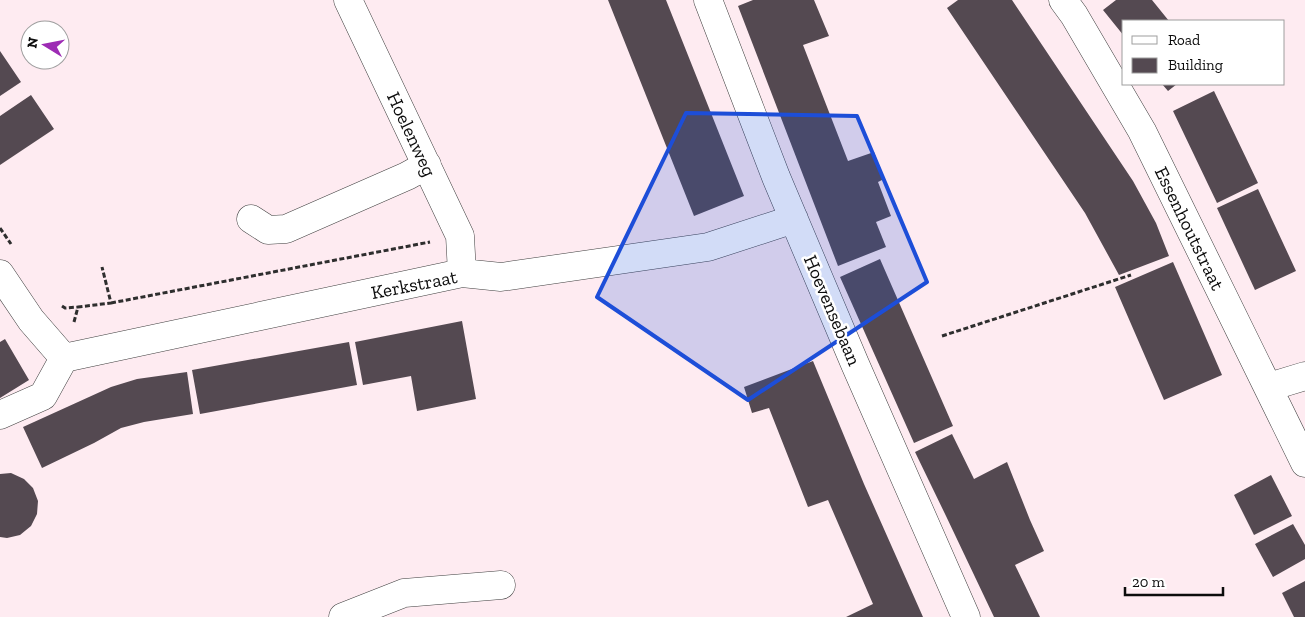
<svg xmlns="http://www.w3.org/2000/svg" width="1305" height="617" viewBox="0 0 1305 617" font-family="'Zilla Slab',serif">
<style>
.building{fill:#544951}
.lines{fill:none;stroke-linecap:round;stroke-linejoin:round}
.minor-casing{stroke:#3f3f3f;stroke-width:29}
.path{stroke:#2e2e2e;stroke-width:3;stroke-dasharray:5 2.5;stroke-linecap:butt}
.minor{stroke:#fff;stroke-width:28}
.marked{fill:#1d4ed8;fill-opacity:0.2;stroke:#1d4ed8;stroke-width:4;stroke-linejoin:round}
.labels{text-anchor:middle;stroke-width:5;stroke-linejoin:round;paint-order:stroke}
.street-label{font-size:19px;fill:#0c0c0c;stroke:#fff}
</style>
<rect width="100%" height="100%" fill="#feebf1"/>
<path class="building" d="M 608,0 L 666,0 L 744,196 L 694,216 Z
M 753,0 L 814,0 L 829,36 L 803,45 L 848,161 L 874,152 L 884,179 L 878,182 L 891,216 L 876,222 L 886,247 L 838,266 L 738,6 Z
M 958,0 L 1012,0 L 1133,181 L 1156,223 L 1169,256 L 1119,275 L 1085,213 L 947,8 Z
M 1116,0 L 1152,0 L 1169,21 L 1124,21 L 1124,36 L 1103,10 Z
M 0,51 L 21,82 L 0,96 Z
M 1162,84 L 1177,84 L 1168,91 Z
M 1214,91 L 1258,183 L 1217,203 L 1173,111 Z
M 31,95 L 54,129 L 0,165 L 0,116 Z
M 1258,189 L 1296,271 L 1255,290 L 1217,208 Z
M 880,259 L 953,426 L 914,443 L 840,277 Z
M 1173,262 L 1222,375 L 1164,400 L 1115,287 Z
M 462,321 L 476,399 L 417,411 L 411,376 L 363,385 L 355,342 Z
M 5,339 L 29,380 L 0,398 L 0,342 Z
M 349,342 L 357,385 L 200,414 L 192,370 Z
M 813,361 L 864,484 L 923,617 L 846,617 L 873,604 L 828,500 L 808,507 L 769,408 L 752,413 L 744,387 Z
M 187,372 L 193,414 L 144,422 L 121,428 L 94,443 L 42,468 L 23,427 L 111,387 L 137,379 Z
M 952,434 L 974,479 L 1007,462 L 1030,520 L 1044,551 L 1015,565 L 1040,617 L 994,617 L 946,516 L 915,452 Z
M 11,473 L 24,479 L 33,488 L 38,501 L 37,514 L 31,526 L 20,535 L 7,538 L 0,537 L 0,474 Z
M 1271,475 L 1292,516 L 1254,535 L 1234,495 Z
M 1293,524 L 1305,545 L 1305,559 L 1273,577 L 1255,544 Z
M 1305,581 L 1305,617 L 1294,617 L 1282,593 Z"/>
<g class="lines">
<defs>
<path id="minor" d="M 348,0 L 460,236 L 462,273
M 708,0 L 776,177 L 855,364 L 966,617
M 1063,0 L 1074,15 L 1142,131 L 1305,463
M 251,219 L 268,230 L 286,229 L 407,176 L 427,165
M 0,274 L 31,320 L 64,358
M 1269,387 L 1305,376
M 0,415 L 43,396 L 64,358 L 462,273 L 501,277 L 708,247 L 794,219
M 343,617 L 404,593 L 501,585"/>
</defs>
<use href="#minor" class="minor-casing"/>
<path class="path" d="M 0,228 L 11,244
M 111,303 L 430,242
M 62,306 L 65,308 L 78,307
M 74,322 L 78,307 L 111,303 L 102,267
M 942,336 L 1131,275"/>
<use href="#minor" class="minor"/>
</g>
<path class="marked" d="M 686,113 L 857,116 L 927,282 L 748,400 L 597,297 Z"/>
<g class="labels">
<g class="street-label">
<text transform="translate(412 134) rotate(65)" y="7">Hoelenweg</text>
<text transform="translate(1190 228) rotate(64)" y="7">Essenhoutstraat</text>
<text transform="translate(414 284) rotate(-11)" y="7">Kerkstraat</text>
<text transform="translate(833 310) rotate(67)" y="7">Hoevensebaan</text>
</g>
</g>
<rect x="1122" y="20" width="162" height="65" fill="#ffffff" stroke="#9e9e9e"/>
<rect x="1132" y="36" width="25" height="8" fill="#ffffff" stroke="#9e9e9e"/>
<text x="1168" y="45" font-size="15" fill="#0c0c0c">Road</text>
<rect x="1132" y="58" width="25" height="15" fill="#544951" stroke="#9e9e9e"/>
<text x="1168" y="70" font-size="15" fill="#0c0c0c">Building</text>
<g transform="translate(45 45) rotate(280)"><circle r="24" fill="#ffffff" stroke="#9e9e9e"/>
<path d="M0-4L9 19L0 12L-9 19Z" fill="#9d2bb4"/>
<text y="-8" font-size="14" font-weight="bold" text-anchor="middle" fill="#0c0c0c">N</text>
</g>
<path d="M1125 587v8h98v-8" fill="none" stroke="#0c0c0c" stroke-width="2.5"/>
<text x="1132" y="587" font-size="15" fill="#0c0c0c" stroke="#ffffff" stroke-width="4" paint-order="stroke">20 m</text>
</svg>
